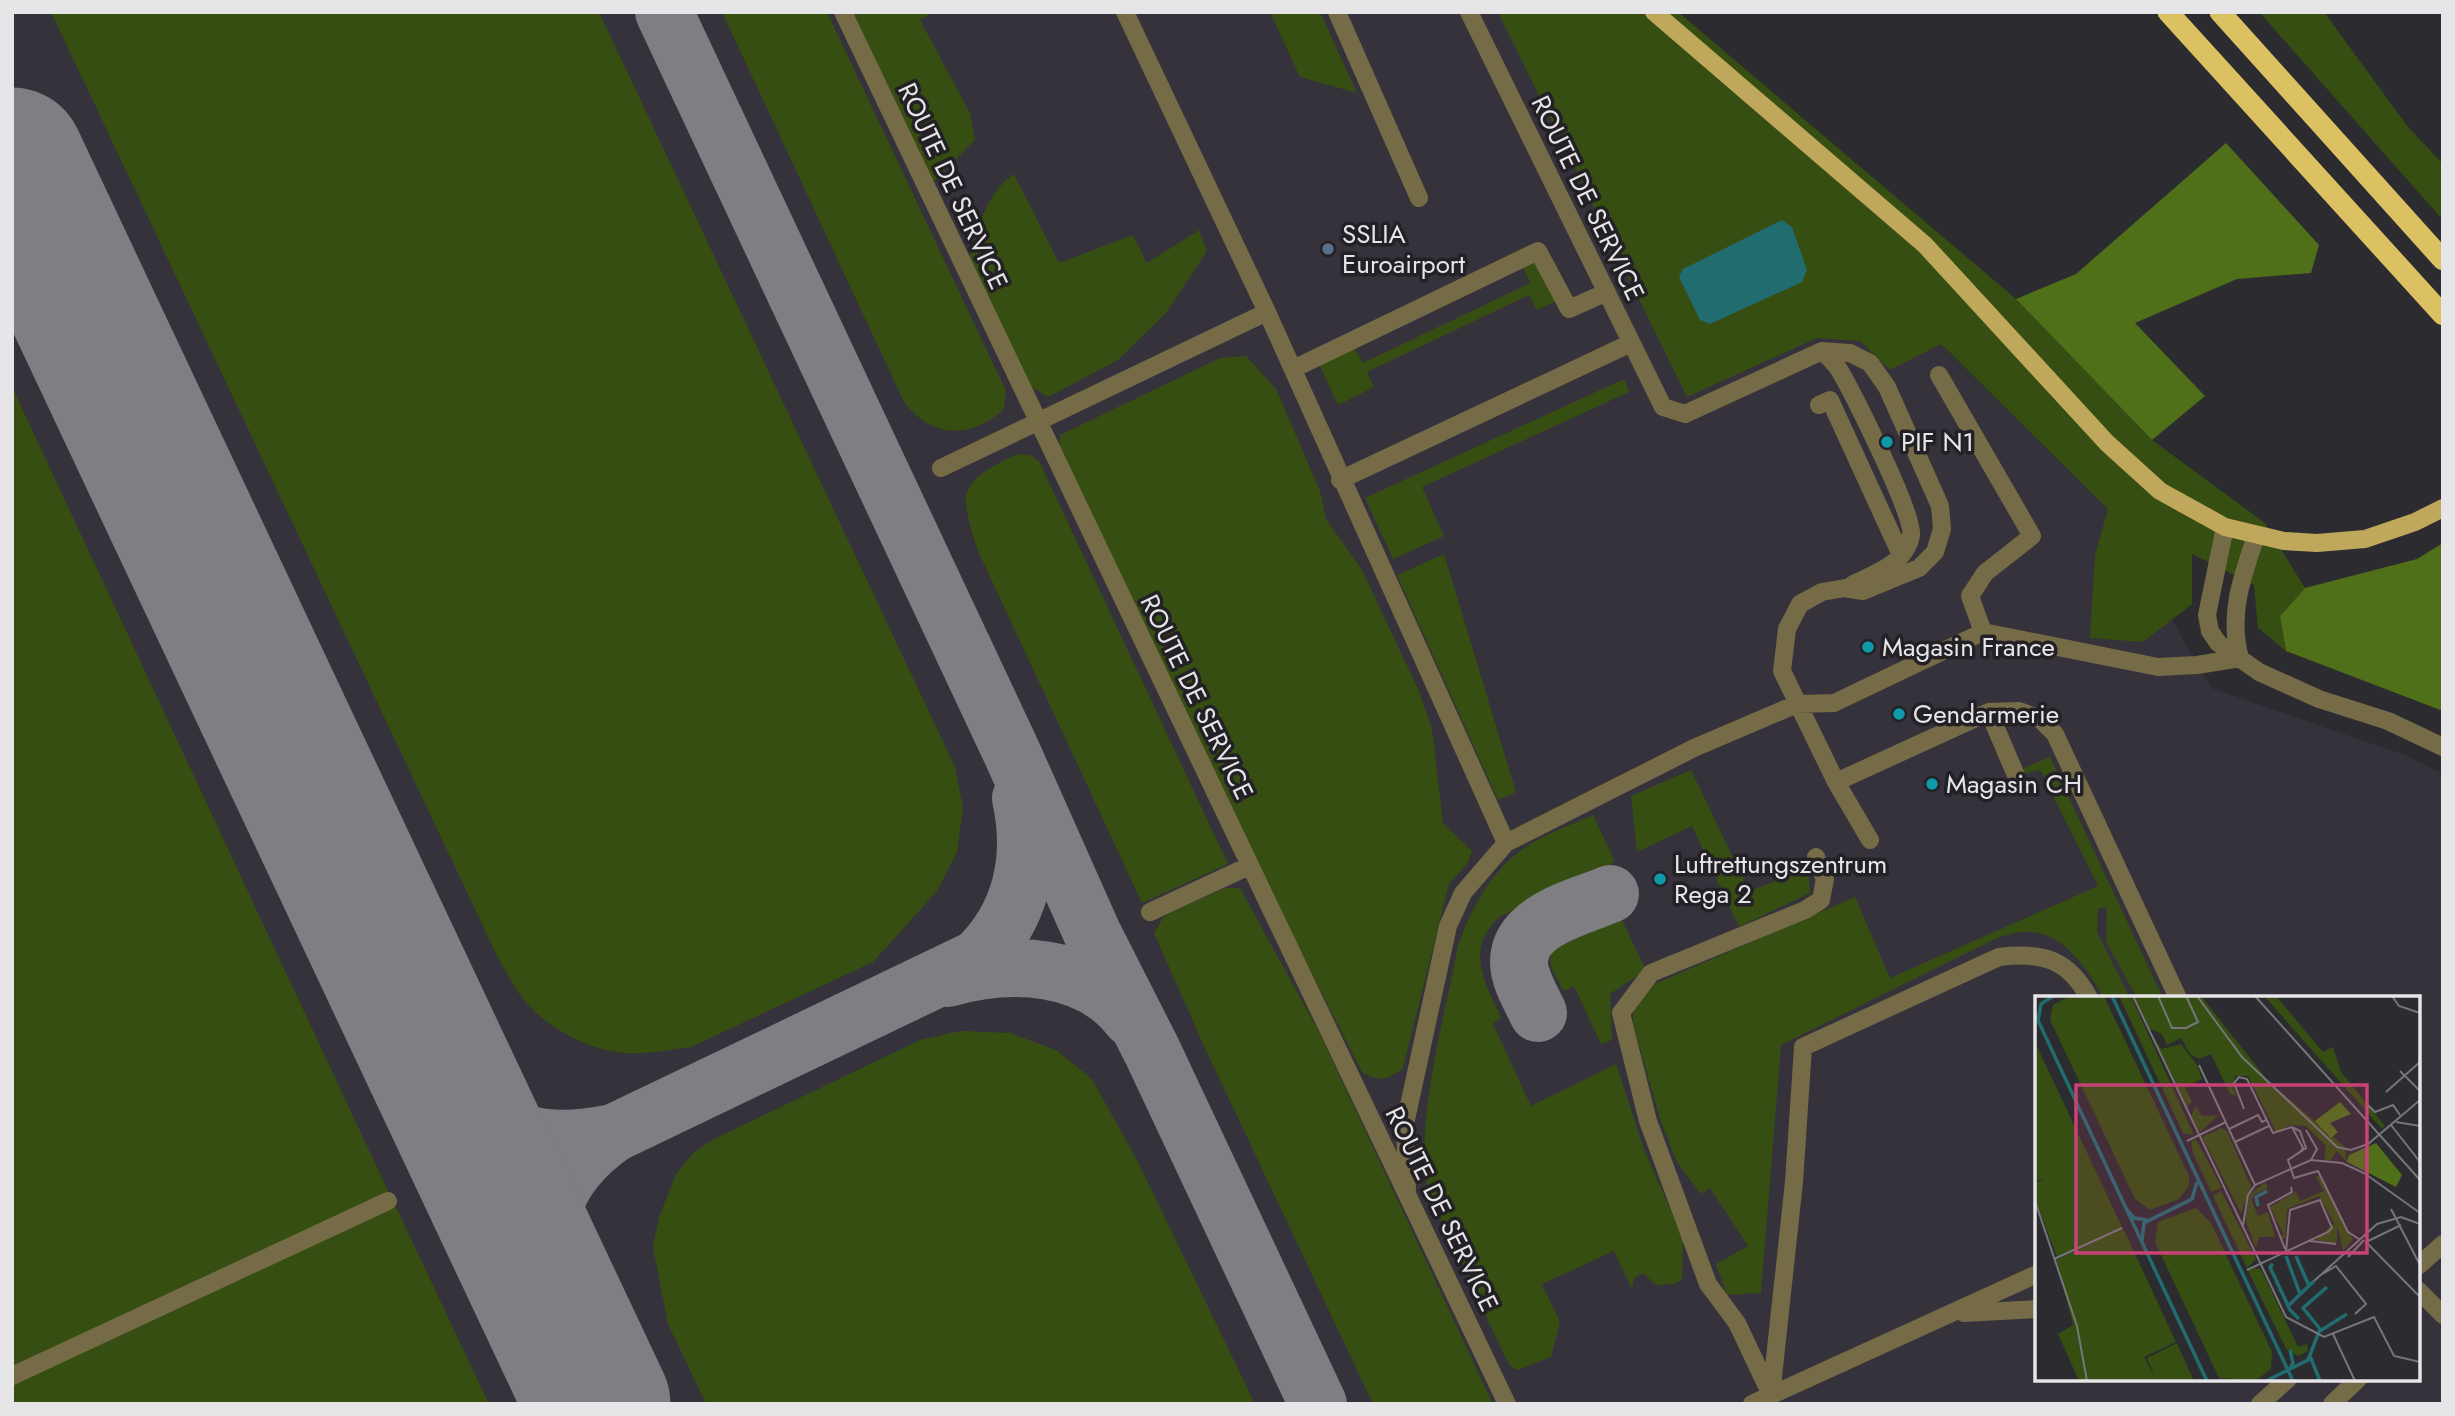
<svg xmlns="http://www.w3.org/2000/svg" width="2455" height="1416" viewBox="0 0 2455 1416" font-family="Jost,sans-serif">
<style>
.built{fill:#36323c;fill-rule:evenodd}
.green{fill:#364e11}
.forest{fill:#4f6f18}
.water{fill:#216c6f}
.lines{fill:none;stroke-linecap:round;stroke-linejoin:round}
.taxiway{stroke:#7f7e82;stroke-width:58}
.runway{stroke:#7f7e82;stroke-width:145}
.minor{stroke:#756b47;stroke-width:18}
.major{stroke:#bfa85b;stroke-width:18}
.highway{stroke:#dcc162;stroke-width:21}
.service-dot{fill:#5c6f8a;stroke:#232125;stroke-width:2.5}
.culture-dot{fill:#0f9aa8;stroke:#232125;stroke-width:2.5}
.labels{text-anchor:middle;stroke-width:7;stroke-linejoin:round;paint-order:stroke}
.street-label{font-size:26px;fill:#e6e5e8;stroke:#232125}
.poi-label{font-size:26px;fill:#e6e5e8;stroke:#232125;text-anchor:start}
.inset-river{fill:none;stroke:#216c6f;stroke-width:3.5}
.inset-road{fill:none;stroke:#767579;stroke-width:2}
.view{fill:#c94177;fill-opacity:0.15;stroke:#c94177;stroke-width:3.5}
.inset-edge{fill:none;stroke:#e6e5e8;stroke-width:3.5}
</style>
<rect width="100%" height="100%" fill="#2c2b2f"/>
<path class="built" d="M 12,12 L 1604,12 L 2108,509 L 2211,688 L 2405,755 L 2443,774 L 2443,1404 L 12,1404 ZM 2037,998 L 2418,998 L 2418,1379 L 2037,1379 Z"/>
<path class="green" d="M 51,12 L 599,12 L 955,767 L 963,808 L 957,852 L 937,891 L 873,962 L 691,1047 C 670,1050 648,1054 627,1053 C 590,1052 541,1025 520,995 C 512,983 505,970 498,958 Z
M 722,12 L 827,12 L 1006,391 L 1004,409 C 971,440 931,438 904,402 Z
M 852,12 L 934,12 L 920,20 L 970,113 L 975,140 L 933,182 Z
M 1270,12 L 1320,12 L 1357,93 L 1300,77 Z
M 1498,12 L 1678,12 L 2016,299 L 2152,440 L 2265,523 L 2305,588 L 2280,616 L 2286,651 L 2258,628 L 2254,585 L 2192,554 L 2192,604 L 2143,642 L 2090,638 L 2095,555 L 2108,509 L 1941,344 L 1890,370 L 1860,341 L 1817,338 L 1687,397 Z
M 2259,12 L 2324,12 L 2408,127 L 2443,164 L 2443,220 Z
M 1014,174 L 1059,263 L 1133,235 L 1147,263 L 1199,230 L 1207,251 L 1166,313 L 1118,360 L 1048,397 L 1025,383 L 968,260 C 979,228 985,194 1014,174 Z
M 1537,260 L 1556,301 L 1537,310 L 1529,295 L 1367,372 L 1374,387 L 1338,405 L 1319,364 L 1354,347 L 1363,363 L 1530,283 L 1523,267 Z
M 1246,356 L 1276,389 L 1320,491 L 1326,519 L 1362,570 L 1419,691 L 1432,729 L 1443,823 L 1472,851 L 1467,864 L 1449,884 L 1403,1068 C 1388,1080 1379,1082 1362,1072 L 1304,958 L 1296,950 L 1059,453 L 1060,435 L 1220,358 Z
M 1624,379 L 1629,392 L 1422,487 L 1444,536 L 1393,559 L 1365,498 Z
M 12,387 L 389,1193 L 12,1369 Z
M 1017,454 L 1030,455 L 1039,461 L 1228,864 L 1142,903 L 978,551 C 958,489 958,483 1017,454 Z
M 1444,554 L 1516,792 L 1498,800 L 1397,575 Z
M 2050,757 L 2163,998 L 2137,998 L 2106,942 L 2107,911 L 2104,907 L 2098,909 L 2097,932 L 2130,998 L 2104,998 C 2087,969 2062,929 2024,932 C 2015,932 2005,936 1997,938 L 1781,1045 L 1761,1293 L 1727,1295 L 1716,1264 L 1748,1246 L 1710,1188 L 1701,1194 L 1677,1162 L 1660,1119 L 1633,1023 L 1634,1010 L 1650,986 L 1855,897 L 1890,978 L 2098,886 L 2040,770 L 2023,774 L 2024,768 Z
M 1691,770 L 1749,891 L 1808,868 L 1810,893 L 1739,927 L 1692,826 L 1637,852 L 1631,796 Z
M 1593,815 L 1615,862 L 1501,916 C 1464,947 1484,982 1501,1017 L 1493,1024 L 1531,1106 L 1616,1064 L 1645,1152 L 1683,1238 L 1682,1279 L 1675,1284 L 1656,1285 L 1643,1273 L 1634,1278 L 1632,1289 L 1614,1251 L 1542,1284 L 1560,1322 L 1551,1357 L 1518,1370 L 1510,1366 L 1504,1355 L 1430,1195 C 1411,1135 1446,1011 1458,946 C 1470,910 1491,871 1524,848 C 1544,834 1571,825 1593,815 Z
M 1224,888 L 1240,888 L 1318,1030 L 1493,1404 L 1373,1404 L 1204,1046 L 1154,933 L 1164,916 Z
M 1621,918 L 1646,970 L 1610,994 L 1612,1040 L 1601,1044 L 1574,986 L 1564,991 C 1557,978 1543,961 1555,948 Z
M 961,1031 L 1010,1033 L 1056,1050 L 1092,1079 L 1138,1162 L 1255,1404 L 706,1404 L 668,1324 L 653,1247 L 659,1217 L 676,1174 L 693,1153 L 712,1140 L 920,1040 Z
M 395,1205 L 489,1404 L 12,1404 L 12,1384 Z"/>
<path class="forest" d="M 2226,143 L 2319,245 L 2311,273 L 2237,279 L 2135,323 L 2205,396 L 2152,440 L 2016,299 L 2076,274 Z
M 2443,543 L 2443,711 L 2286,651 L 2280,616 L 2305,588 L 2417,559 Z"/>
<path class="water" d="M 1782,220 L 1792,227 L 1807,270 L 1802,282 L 1710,324 L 1700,320 L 1679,277 L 1683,269 Z"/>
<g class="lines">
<path class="taxiway" d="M 664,12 L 1012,753 L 1093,935 L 1152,1051 L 1318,1404
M 948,978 C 1010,960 1089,963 1131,1018
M 1538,1013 C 1531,998 1519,979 1519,962 C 1519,920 1580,907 1610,894
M 434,1055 C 489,1127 520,1151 614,1133
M 556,1316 C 538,1236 544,1182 614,1133 L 977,959 C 1022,916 1034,858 1021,798"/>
<path class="runway" d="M 12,160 L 598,1404"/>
<path class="minor" d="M 843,12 L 1507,1404
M 1125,12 L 1267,312 L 1506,843
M 1337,12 L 1419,198
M 1469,12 L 1663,407 L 1685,414 L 1822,351 L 1850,353 L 1870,363 L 1887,387 L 1940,506 L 1942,529 L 1935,552 L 1919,568 L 1863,591 L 1845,588 L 1822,592 L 1800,604 L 1787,629 L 1782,671 L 1836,782 L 1989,712 L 2019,711 L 2039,718 L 2055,734 L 2178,998
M 1822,351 C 1828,357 1836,364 1840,371 C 1853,394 1915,516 1911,535 C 1906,564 1875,573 1852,585
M 1293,369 L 1538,251 L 1569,309 L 1605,293
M 1939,375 L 2032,536 L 1985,573 L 1970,596 L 1983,632
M 1819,405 L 1830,400 L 1901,555
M 941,468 L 1267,312
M 1340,480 L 1631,343
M 2225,527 L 2207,615 L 2210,631 L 2218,643 L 2259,672 L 2319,699 L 2388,721 L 2443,747
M 2240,658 C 2228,615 2242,577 2256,536
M 1989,712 L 2015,773
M 1836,782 L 1870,840
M 1150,912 L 1249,866
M 1407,1192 L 1405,1124 L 1448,926 L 1463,893 L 1506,843 L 1694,748 L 1797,704 L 1834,703 L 1983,632 L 2158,667 L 2197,665 L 2240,658
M 2418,1266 L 2443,1244
M 2418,1290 L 2443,1315
M 1964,1313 L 2037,1309
M 12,1376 L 388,1201
M 1771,1395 L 1737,1323 L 1708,1284 L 1648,1121 L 1621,1013 L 1651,973 L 1805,910 L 1821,900 L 1825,879 L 1816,857
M 1771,1395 L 1794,1182 L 1803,1047 L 1999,957 C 2041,952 2068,958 2089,998
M 1752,1404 L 2037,1274
M 2260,1404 L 2288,1379
M 2332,1404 L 2358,1379"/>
<path class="major" d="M 1654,12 L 1925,245 L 2107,443 L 2160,491 L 2225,527 L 2284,541 L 2317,543 L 2365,539 L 2415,522 L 2443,508"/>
<path class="highway" d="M 2168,12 L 2443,315
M 2220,12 L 2443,260"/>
</g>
<circle class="service-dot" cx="1328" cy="249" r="7"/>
<g class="culture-dot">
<circle cx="1887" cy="442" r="7"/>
<circle cx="1868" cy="647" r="7"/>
<circle cx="1899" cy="714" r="7"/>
<circle cx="1932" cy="784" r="7"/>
<circle cx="1660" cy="879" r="7"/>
</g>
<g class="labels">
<g class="street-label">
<text transform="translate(953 186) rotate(65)" y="9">ROUTE DE SERVICE</text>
<text transform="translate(1588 198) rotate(64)" y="9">ROUTE DE SERVICE</text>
<text transform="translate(1197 697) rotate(64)" y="9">ROUTE DE SERVICE</text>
<text transform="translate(1442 1209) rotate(64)" y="9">ROUTE DE SERVICE</text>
</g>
<g class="poi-label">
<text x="1342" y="243">SSLIA<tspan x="1342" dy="30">Euroairport</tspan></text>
<text x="1901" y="451">PIF N1</text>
<text x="1882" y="656">Magasin France</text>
<text x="1913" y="723">Gendarmerie</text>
<text x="1946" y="793">Magasin CH</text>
<text x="1674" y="873">Luftrettungszentrum<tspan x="1674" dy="30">Rega 2</tspan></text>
</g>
</g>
<g transform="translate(2035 996)">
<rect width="385" height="385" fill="#2c2b2f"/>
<path d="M 35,0 L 69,0 L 154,180 L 154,190 L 144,203 L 115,214 L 100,203 L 15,24 L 18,9 ZM 84,0 L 96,0 L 159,139 L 148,137 ZM 99,0 L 166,0 L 234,86 L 310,151 L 312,166 L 302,155 L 295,165 L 289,165 L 291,150 L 271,130 L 256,129 L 241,136 L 213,80 L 200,80 L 197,90 L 202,100 L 195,98 L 176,58 L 164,63 L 155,58 L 146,42 L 132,49 L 127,38 L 115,33 ZM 229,0 L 241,0 L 288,56 L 298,51 L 306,76 L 350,130 L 347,133 ZM 118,40 L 126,53 L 146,48 L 162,69 L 167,83 L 150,91 L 157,106 L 152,111 ZM 0,46 L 87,231 L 22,261 L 0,203 L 0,187 L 9,183 L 0,185 ZM 161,110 L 167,120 L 184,119 L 165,136 L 156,120 ZM 186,132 L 192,135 L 216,190 L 206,217 L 167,141 ZM 161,143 L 187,192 L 176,196 L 157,155 L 156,146 ZM 284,179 L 318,243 L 308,255 L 302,228 L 302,247 L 281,244 L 299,227 L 284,200 L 252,213 L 250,243 L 246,243 L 248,237 L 235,211 L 261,196 L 265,205 L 289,195 L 281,181 ZM 230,186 L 233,192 L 218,199 L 217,205 L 223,220 L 233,216 L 240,241 L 224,241 L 221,252 L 210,223 L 215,198 ZM 186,195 L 221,263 L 212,272 L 178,200 ZM 161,212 L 176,227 L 237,356 L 236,373 L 220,385 L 184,382 L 120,246 L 123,226 ZM 88,232 L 141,346 L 109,361 L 120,381 L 112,362 L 142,347 L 159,385 L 53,385 L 21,264 ZM 220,272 L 226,273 L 263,351 L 272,348 L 273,355 L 263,360 L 251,353 L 213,275 ZM 40,328 L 52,385 L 44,385 L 23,338 Z" fill="#364e11"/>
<path d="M 305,106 L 316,118 L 295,127 L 303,136 L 296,142 L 280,125 ZM 341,147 L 367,179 L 361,191 L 312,166 L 314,159 Z" fill="#4f6f18"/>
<path class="inset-river" d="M 77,0 L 258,385M 0,18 L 172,385M 3,25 L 6,8 L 18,0M 223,210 L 221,201 L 232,195M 92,214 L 99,222 L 112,224M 107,245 L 109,227 L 157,203 L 162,186M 251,260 L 265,298M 261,260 L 274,290M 238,268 L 235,271 L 255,314 L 264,323M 253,310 L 279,285M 285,335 L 312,318M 275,360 L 285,385M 254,374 L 258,367 L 255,354M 231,385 L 273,364 L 285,333 L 268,312 L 292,291"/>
<path class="inset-road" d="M 98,0 L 251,321 L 289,341 L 339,321 L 359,360 L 385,366M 123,0 L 137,32 L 151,32 L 163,26 L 151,0M 162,0 L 207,61 L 302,151 L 316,154 L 333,148 L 385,104M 220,0 L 385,184M 357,0 L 364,10 L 385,17M 164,69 L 220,189M 365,75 L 385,95M 351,96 L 385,66M 331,107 L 340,116 L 358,109 L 365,119M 209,113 L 199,87 L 204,81 L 212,83 L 238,137 L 257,131 L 265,135 L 271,152 L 253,164 L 259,182 L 283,175 L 313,236 L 324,243M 361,126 L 385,130M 356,129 L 385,166M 257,131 L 268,152 L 265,156M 194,133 L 223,119 L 227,126 L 231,124M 271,134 L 282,153 L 276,164M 152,145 L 191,126M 200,146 L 234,130M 0,205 L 42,330 L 52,385M 356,213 L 385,269M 208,229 L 213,199 L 220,189 L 276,164 L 307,167 L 329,177 L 385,217M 366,229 L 331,246 L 385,301M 275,245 L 301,248M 250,253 L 233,209 L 257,196 L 256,191M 313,261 L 329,244M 19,263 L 87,232M 212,274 L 293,236 L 297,232 L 285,204 L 255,214 L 251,255M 284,280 L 301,270 L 331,308 L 320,318M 279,285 L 342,228 L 366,221 L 385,228M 298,338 L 320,385"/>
<path class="view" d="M 41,89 L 332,89 L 332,257 L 41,257 Z"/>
<rect width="385" height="385" class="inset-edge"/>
</g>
<rect width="2455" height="1416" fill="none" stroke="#e6e5e8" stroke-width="28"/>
</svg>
